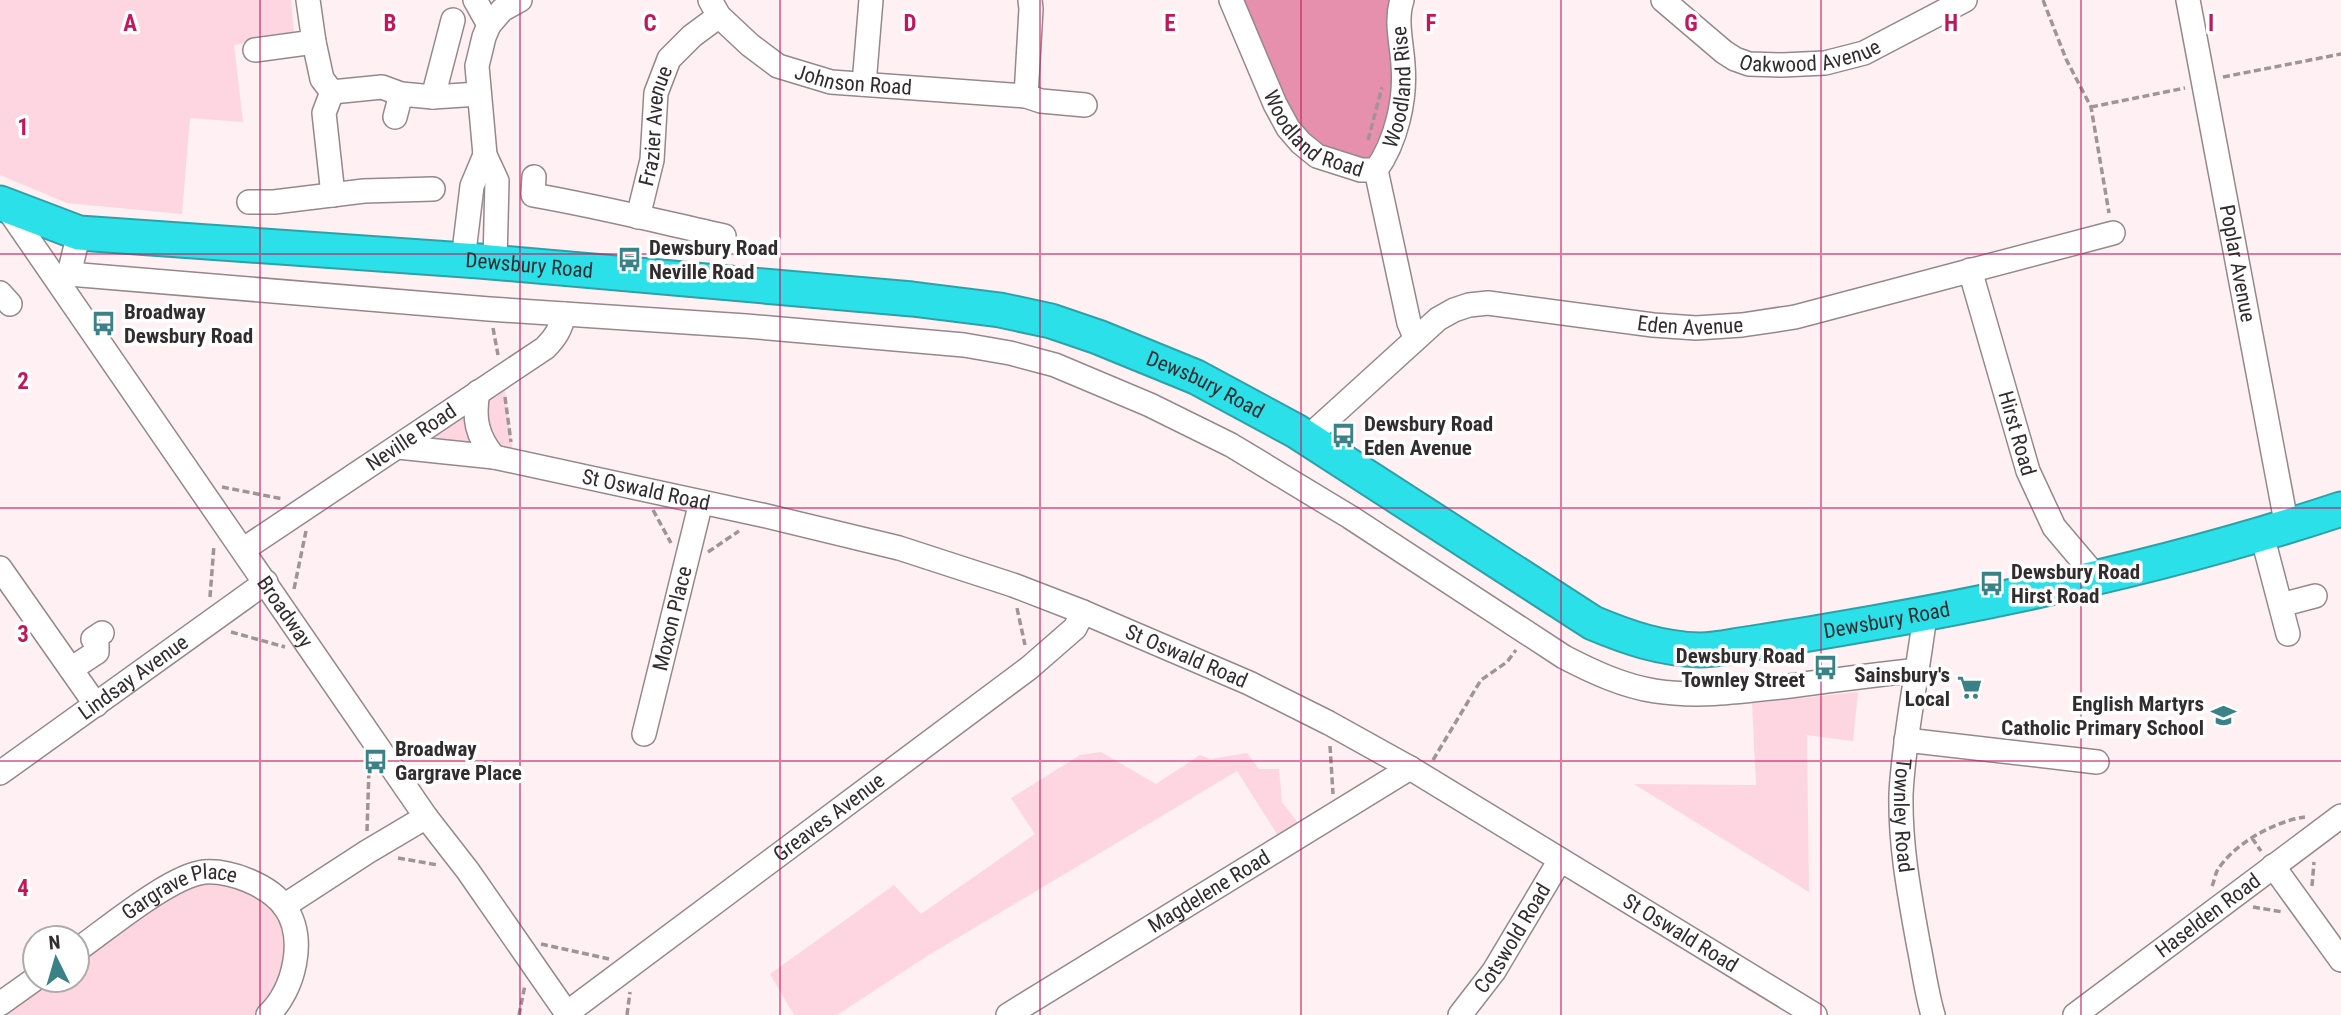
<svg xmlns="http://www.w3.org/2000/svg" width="2341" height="1015" viewBox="0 0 2341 1015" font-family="'Roboto Condensed',sans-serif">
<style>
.green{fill:#fdd6e1}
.forest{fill:#e690ad}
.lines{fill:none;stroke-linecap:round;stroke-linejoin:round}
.minor-casing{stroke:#95888c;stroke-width:26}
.highway-casing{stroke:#2ea1a8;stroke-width:37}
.path{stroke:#9f9598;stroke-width:3.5;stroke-dasharray:7 3.5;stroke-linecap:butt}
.minor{stroke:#fff;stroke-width:23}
.highway{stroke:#2ce0ea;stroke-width:33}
.grid{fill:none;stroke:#c2185b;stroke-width:2;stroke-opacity:0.55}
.labels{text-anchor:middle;stroke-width:7;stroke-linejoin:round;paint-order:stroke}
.street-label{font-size:21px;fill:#312c2e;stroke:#fff}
.poi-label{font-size:21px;font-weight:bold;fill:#312c2e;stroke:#fff;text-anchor:start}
.grid-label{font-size:23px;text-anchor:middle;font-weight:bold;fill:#c2185b;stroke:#fff;stroke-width:7;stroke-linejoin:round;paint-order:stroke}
</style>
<rect width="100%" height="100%" fill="#fff0f4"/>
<path class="green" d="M 0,0 L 291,0 L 294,34 L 234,45 L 243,122 L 190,118 L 182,214 L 67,203 L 0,175 Z
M 503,376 L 514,462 L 398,447 Z
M 1858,692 L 1853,741 L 1807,735 L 1809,892 L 1634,784 L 1756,785 L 1752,703 Z
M 1101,752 L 1156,784 L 1200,755 L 1210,759 L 1247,753 L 1259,769 L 1279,769 L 1282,802 L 1305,832 L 1284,845 L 1237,771 L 927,956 L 837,1015 L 794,1015 L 770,974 L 894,885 L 921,914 L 1035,834 L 1011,798 L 1080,755 Z
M 190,875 L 262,888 L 294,936 L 268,1015 L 0,1015 L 35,980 L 77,980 L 77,950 Z"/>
<path class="forest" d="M 1231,0 L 1398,0 L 1404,69 L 1376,170 L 1301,143 Z"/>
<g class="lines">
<defs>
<g id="minor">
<path d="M 475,0 L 489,25"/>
<path id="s1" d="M 710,0 L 719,16 L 750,45 L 778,66 L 831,82 L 1026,96 L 1041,101 L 1085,105"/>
<path id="s2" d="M 1231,0 L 1275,104 L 1288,128 L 1301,143 L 1317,156 L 1361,170 L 1376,170 L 1409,323 L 1415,337"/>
<path id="s3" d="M 1663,0 L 1724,52 L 1735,59 L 1749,64 L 1782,65 L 1825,63 L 1864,53 L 1965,0"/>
<path id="s4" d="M 2188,0 L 2287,527"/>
<path d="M 314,42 L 322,79 L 332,92 L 324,113 L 333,195"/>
<path d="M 255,50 L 314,42 L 308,0"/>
<path d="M 864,84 L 871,0"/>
<path d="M 332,92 L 382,87 L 401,94 L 433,97 L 479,94"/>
<path d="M 1026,96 L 1031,9 L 1030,0"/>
<path d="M 433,97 L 453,20"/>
<path d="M 395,117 L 401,94"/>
<path id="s5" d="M 1376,170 C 1396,142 1406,100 1403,65 C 1402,44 1395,21 1402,0"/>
<path d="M 534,177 L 533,195 C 597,206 661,222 724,236"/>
<path d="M 249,202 L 274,202 L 364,191 L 433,189"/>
<path id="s6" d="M 5,205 L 426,817 L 468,871 L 568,1015"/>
<path id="s7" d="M 638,217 L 652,160 L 656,93 L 669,59 L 692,36 L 719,16"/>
<path d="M 463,260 L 472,186 L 485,155"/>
<path d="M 495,262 L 497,181 L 485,155 L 477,66 L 484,37 L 489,25 L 502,10 L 520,0"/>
<path id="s8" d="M 1970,270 L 2028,471 L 2054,527 L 2098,579"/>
<path d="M 69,274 L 489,309 L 746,326 L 964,345 L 1010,353 L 1055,365 L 1150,405 L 1231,445 L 1350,517 L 1564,657 C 1593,672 1623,686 1655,691 C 1700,698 1745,691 1790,686 C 1833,680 1875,675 1918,670"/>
<path d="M 58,281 L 69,274 L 79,233"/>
<path d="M 0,293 L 10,304"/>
<path d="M 478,392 C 473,418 477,437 494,457"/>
<path id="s9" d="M 1307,438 L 1438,319 L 1454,310 L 1469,305 L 1488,303 L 1653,325 L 1696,328 L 1742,325 L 1795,317 L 2113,233"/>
<path id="s10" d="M 398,447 L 494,457 L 762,515 L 899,548 L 1013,585 L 1083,612 L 1249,683 L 1329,723 L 1410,768 L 1815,1015"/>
<path d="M 2262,535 L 2288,634"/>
<path id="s11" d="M 244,549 L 545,348 C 555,338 561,329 564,314"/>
<path d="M 0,568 L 96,705"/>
<path d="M 2281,605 L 2315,596"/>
<path id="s12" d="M 1925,614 C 1918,674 1904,734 1901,794 C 1900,845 1909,892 1918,942 C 1923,966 1926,991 1933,1015"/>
<path d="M 71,669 L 97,652 L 97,645 L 93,639 L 102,633"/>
<path id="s13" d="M 644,734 L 701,502"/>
<path d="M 1906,740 L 2097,762"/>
<path id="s14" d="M 0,773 L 266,582"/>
<path d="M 2273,866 L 2341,960"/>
<path d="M 284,906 L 367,852 L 426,817"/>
<path id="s15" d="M 77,950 C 107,929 170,876 204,872 C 230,870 269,885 285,907 C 307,939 294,990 268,1015"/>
<path d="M 0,1004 L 35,979"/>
<path id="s16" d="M 567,1013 L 1029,668 L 1075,628 L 1083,612"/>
<path id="s17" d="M 1008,1015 L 1410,768"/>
<path id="s18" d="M 1460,1015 L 1494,971 L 1560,860"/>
<path id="s19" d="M 2075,1015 L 2341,816"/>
</g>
<g id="highway">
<path id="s20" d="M 0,203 L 79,233 L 479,261 L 912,299 L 1000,310 L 1051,321 L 1098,337 L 1196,377 L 1296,431 L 1593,623 C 1629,638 1661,649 1700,650 C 1717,650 1736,645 1753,643 C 1793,637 1833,630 1873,623 C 2032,595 2188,560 2341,509"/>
</g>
</defs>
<use href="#minor" class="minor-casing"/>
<use href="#highway" class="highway-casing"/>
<path class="path" d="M 2043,0 L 2066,59 L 2091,107 L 2109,213
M 2223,77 L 2341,54
M 2091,107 L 2185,88
M 1368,140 L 1382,87
M 493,328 L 498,355
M 505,397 L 511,442
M 222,487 L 283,499
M 653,510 L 671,543
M 708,552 L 739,531
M 294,589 L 306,531
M 210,597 L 214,545
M 1017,608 L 1025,645
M 231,632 L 285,647
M 1330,746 L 1333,794
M 1433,760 L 1481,680 L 1507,662 L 1516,650
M 367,831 L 369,769
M 2252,838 L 2261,851
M 398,858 L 438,865
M 2212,886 C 2214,882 2215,875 2217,871 C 2233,844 2275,821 2305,817
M 2312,886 L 2314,862
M 2253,907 L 2283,912
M 541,944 L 609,959
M 519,1015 L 525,985
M 627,1015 L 630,992"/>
<use href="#minor" class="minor"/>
<use href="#highway" class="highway"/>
</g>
<path class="grid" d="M 260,0 L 260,1015M 520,0 L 520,1015M 780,0 L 780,1015M 1040,0 L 1040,1015M 1301,0 L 1301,1015M 1561,0 L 1561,1015M 1821,0 L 1821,1015M 2081,0 L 2081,1015M 0,254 L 2341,254M 0,508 L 2341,508M 0,761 L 2341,761"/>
<defs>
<symbol id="bus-bare" viewBox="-9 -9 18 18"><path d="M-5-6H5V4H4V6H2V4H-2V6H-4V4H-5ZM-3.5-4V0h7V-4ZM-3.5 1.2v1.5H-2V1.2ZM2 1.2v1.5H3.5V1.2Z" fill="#3a8287" stroke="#fff" stroke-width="2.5" paint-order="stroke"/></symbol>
<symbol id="supermarket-bare" viewBox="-9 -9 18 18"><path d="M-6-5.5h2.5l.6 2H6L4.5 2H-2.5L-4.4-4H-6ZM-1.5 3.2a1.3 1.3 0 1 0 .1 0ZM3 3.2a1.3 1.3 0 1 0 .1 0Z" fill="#3a8287" stroke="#fff" stroke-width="2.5" paint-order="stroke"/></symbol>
<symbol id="school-bare" viewBox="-9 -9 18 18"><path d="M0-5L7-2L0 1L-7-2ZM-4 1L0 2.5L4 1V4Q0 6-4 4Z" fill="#3a8287" stroke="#fff" stroke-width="2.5" paint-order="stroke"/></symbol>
</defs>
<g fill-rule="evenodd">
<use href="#bus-bare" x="612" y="242" width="35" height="35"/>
<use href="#bus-bare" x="86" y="306" width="35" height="35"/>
<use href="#bus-bare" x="1326" y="418" width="35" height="35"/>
<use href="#bus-bare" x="1974" y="566" width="35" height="35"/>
<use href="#bus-bare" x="1808" y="650" width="35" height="35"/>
<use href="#supermarket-bare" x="1952" y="670" width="35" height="35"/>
<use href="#school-bare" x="2206" y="698" width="35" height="35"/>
<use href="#bus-bare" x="358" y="744" width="35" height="35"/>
</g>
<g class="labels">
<g class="street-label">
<text dy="7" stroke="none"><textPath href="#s3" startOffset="170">Oakwood Avenue</textPath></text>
<text dy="7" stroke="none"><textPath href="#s1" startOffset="173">Johnson Road</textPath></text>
<text dy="7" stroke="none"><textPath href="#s5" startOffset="88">Woodland Rise</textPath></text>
<text dy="7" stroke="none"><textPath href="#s2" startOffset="164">Woodland Road</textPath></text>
<text dy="7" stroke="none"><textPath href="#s7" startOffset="93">Frazier Avenue</textPath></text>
<text dy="7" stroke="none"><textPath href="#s4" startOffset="268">Poplar Avenue</textPath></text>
<text dy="7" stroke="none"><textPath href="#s20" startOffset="536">Dewsbury Road</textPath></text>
<text dy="7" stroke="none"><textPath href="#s9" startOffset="434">Eden Avenue</textPath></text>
<text dy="7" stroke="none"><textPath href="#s20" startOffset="1228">Dewsbury Road</textPath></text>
<text dy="7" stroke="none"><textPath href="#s8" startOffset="170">Hirst Road</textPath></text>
<text dy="7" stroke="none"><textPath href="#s11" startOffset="201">Neville Road</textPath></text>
<text dy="7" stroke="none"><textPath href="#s10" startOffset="252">St Oswald Road</textPath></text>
<text dy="7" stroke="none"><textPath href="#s6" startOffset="494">Broadway</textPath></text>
<text dy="7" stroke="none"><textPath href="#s13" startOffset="119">Moxon Place</textPath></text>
<text dy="7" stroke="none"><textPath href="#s20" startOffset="1984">Dewsbury Road</textPath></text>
<text dy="7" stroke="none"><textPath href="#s10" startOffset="819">St Oswald Road</textPath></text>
<text dy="7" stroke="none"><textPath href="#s14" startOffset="164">Lindsay Avenue</textPath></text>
<text dy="7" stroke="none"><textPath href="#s12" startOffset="203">Townley Road</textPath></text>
<text dy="7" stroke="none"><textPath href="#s16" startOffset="327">Greaves Avenue</textPath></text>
<text dy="7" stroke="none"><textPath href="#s17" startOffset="236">Magdelene Road</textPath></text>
<text dy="7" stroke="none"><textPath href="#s15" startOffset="121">Gargrave Place</textPath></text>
<text dy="7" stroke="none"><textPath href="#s19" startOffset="166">Haselden Road</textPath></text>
<text dy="7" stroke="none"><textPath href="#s10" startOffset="1386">St Oswald Road</textPath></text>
<text dy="7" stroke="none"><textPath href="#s18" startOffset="93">Cotswold Road</textPath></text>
</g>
<g class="poi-label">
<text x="649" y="255">Dewsbury Road<tspan x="649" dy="24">Neville Road</tspan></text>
<text x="124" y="319">Broadway<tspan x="124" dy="24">Dewsbury Road</tspan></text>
<text x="1364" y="431">Dewsbury Road<tspan x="1364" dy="24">Eden Avenue</tspan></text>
<text x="2011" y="579">Dewsbury Road<tspan x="2011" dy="24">Hirst Road</tspan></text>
<text x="1805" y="663" text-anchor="end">Dewsbury Road<tspan x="1805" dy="24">Townley Street</tspan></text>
<text x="1950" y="682" text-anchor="end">Sainsbury's<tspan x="1950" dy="24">Local</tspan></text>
<text x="2204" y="711" text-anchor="end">English Martyrs<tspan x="2204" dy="24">Catholic Primary School</tspan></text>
<text x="395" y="756">Broadway<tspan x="395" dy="24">Gargrave Place</tspan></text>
</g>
</g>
<g class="grid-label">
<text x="130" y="31">A</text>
<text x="390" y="31">B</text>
<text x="650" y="31">C</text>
<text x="910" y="31">D</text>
<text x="1170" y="31">E</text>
<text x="1431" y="31">F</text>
<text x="1691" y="31">G</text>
<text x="1951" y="31">H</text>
<text x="2211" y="31">I</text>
<text x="23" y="135">1</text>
<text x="23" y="389">2</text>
<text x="23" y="642">3</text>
<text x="23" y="896">4</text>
</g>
<g transform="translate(56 959) rotate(355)"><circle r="33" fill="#ffffff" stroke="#adabab" stroke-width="2"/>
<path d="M0-5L12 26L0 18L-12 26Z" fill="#3a8287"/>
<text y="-10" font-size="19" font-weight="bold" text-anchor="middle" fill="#312c2e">N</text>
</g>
</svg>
